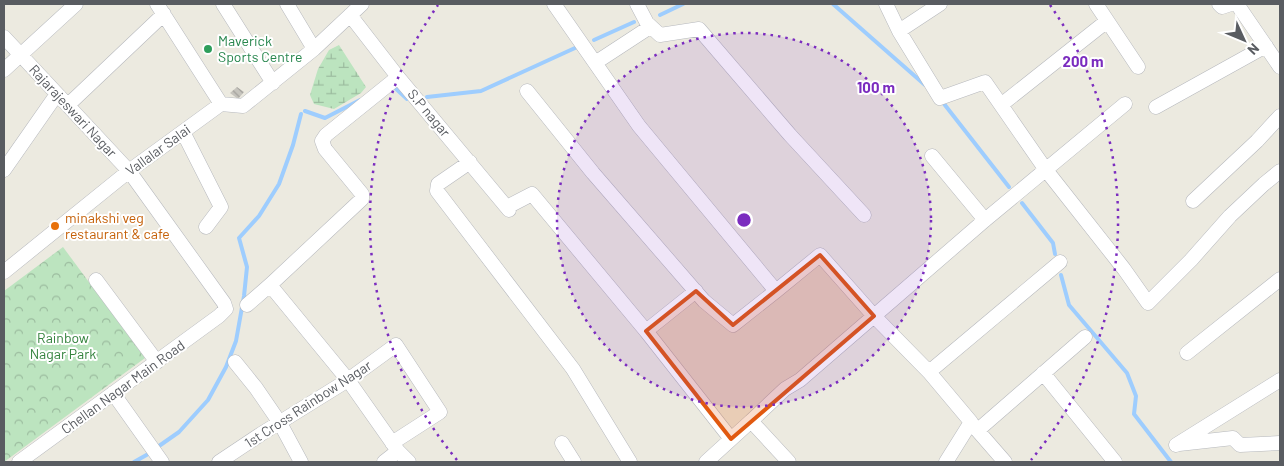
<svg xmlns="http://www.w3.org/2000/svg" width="1284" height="466" viewBox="0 0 1284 466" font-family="Barlow,sans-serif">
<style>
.wetland{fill:url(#wetland-marsh)}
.park{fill:url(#park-crowns)}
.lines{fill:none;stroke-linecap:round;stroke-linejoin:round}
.stream{stroke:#9ecdfe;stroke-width:4}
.building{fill:url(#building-back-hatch)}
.minor-casing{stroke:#b6b8bd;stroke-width:15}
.minor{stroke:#fff;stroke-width:14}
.marked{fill:#e15910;fill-opacity:0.2;stroke:#e15910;stroke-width:4;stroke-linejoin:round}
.ring{fill:none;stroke:#7b2cbf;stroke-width:2.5;stroke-dasharray:2.5 5}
.leisure-dot{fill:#2e9e5b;stroke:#fff;stroke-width:2}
.food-dot{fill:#e8710a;stroke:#fff;stroke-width:2}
.labels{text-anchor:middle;stroke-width:4;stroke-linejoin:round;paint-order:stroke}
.leisure-label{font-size:14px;fill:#27864d;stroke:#fff;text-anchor:start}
.street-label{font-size:14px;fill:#595c61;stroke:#fff}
.food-label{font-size:14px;fill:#c56008;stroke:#fff;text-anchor:start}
.park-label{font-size:14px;fill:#35833e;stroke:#fff}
.centre{fill:#7b2cbf;stroke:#fff;stroke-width:2.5}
.ring-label{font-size:15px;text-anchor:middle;font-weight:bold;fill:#7b2cbf;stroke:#fff;stroke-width:4;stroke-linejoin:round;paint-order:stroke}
</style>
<defs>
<pattern id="wetland-marsh" width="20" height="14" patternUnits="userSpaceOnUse" patternTransform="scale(1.25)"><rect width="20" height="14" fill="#bce4bf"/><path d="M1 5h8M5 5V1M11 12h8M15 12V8" fill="none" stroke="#9cbc9f"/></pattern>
<pattern id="park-crowns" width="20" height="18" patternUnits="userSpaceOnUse" patternTransform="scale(1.25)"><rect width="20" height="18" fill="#bce4bf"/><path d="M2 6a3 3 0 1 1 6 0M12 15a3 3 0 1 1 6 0" fill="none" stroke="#9cbc9f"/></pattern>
<pattern id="building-back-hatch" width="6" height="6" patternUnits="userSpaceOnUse" patternTransform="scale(1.25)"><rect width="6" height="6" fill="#c6c4bd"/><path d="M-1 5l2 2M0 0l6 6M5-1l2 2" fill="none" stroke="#a4a29d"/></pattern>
</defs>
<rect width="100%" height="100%" fill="#eceae0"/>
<path class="wetland" d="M 339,45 L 366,87 L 361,93 L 334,109 L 314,104 L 310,95 L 318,69 L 329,50 Z"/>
<path class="park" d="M 63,247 L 145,358 L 4,462 L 4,291 Z"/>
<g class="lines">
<path class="stream" d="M 833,4 L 925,85
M 660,15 L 683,4
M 594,40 L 634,22
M 392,85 L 407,99
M 427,97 L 481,91 L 575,48
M 941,100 L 1009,187
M 305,111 L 325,118 L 360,100
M 1022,203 L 1053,243 L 1055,254
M 1061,275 L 1069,305 L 1127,373 L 1136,396 L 1134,414 L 1171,462
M 159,446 L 179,432 L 208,400 L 226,367 L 236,341 L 244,296 L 247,267 L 239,238 L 259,216 L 279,184 L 293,145 L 301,114
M 134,462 L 150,453"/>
</g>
<path class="building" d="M 237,87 L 244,92 L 238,99 L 230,93 Z"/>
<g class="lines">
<defs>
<path id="minor" d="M 157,4 L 221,104
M 223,4 L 273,83
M 287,4 L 314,49
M 554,4 L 639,126 L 776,291
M 637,4 L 647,23 L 660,35 L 699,29 L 790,135 L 864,215
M 886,4 L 899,31 L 940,98 L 985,82 L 1046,170 L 1124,269 L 1148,303 L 1191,260 L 1230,216 L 1264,184 L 1280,171
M 1096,4 L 1138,67
M 1219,4 L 1222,7 L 1231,4
M 1237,4 L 1280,67
M 350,15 L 398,77 L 509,210
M 899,31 L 940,4
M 4,37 L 129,171 L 224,303 L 226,309 L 219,316 L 19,462
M 595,63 L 650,27
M 4,70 L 76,4
M 527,91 L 593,173 L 704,301 L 733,325 L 776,291 L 820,255 L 874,316 L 800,380 L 785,389 L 751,421 L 789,462
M 221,104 L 243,106 L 314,49 L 362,4
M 68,105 L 164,14
M 1001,105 L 1107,21
M 1156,107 L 1266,46
M 183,132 L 221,207 L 206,227
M 932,156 L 985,220
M 470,162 L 438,184 L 437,191 L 573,369 L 630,462
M 4,170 L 57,94
M 1193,201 L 1257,141 L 1280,116
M 507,207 L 532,194 L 646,331 L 696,291
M 4,272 L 129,171 L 221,104
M 96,280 L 157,362
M 270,285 L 348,380 L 398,451 L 409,462
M 247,305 L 270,285 L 362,199 L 362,194 L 325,149 L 322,141 L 326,135 L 398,77
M 646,331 L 731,439
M 1187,353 L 1280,279
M 235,362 L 256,388 L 280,423 L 301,462
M 929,372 L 1060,262
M 1043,373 L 1115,462
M 113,393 L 162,462
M 971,423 L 1005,462
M 978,430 L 1085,337
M 562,443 L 574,462
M 1179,444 L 1233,438 L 1240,445 L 1280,443
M 1176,445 L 1280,380
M 219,462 L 261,434 L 348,380 L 396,345 L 440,412 L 392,443
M 384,462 L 398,451
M 706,462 L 751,421
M 946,462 L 971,422 L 929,372 L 874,316 L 985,220 L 1125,104"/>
</defs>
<use href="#minor" class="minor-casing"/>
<use href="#minor" class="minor"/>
</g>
<path class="marked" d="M 820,255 L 874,316 L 731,439 L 646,331 L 696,291 L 733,325 Z"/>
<circle cx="744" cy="220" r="187" fill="#7b2cbf" fill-opacity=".12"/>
<g class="ring">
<circle cx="744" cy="220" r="187"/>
<path d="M457 460A374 374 0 0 1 438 5M1050 5A374 374 0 0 1 1031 460"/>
</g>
<circle class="leisure-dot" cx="208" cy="49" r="5"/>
<circle class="food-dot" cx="55" cy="226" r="5"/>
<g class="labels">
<g class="leisure-label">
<text x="218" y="46">Maverick<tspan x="218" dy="16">Sports Centre</tspan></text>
</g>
<g class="street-label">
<text transform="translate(73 111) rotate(47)" y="5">Rajarajeswari Nagar</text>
<text transform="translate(429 113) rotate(50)" y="5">S.P nagar</text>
<text transform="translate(158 150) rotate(-36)" y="5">Vallalar Salai</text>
<text transform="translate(123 387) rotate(-36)" y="5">Chellan Nagar Main Road</text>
<text transform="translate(308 404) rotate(-33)" y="5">1st Cross Rainbow Nagar</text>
</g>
<g class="food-label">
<text x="65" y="223">minakshi veg<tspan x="65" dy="16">restaurant &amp; cafe</tspan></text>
</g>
<g class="park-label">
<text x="63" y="343">Rainbow<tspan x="63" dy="16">Nagar Park</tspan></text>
</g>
</g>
<circle cx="744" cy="220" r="8" class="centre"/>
<g class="ring-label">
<text x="1083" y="67">200 m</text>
<text x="876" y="93">100 m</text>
</g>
<rect width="1284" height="466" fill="none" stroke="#595c61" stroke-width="10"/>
<g transform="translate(1244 40) rotate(134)" stroke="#ffffff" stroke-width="4" paint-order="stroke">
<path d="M0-4L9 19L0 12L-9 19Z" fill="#595c61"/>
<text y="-8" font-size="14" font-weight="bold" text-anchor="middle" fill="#595c61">N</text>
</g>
</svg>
